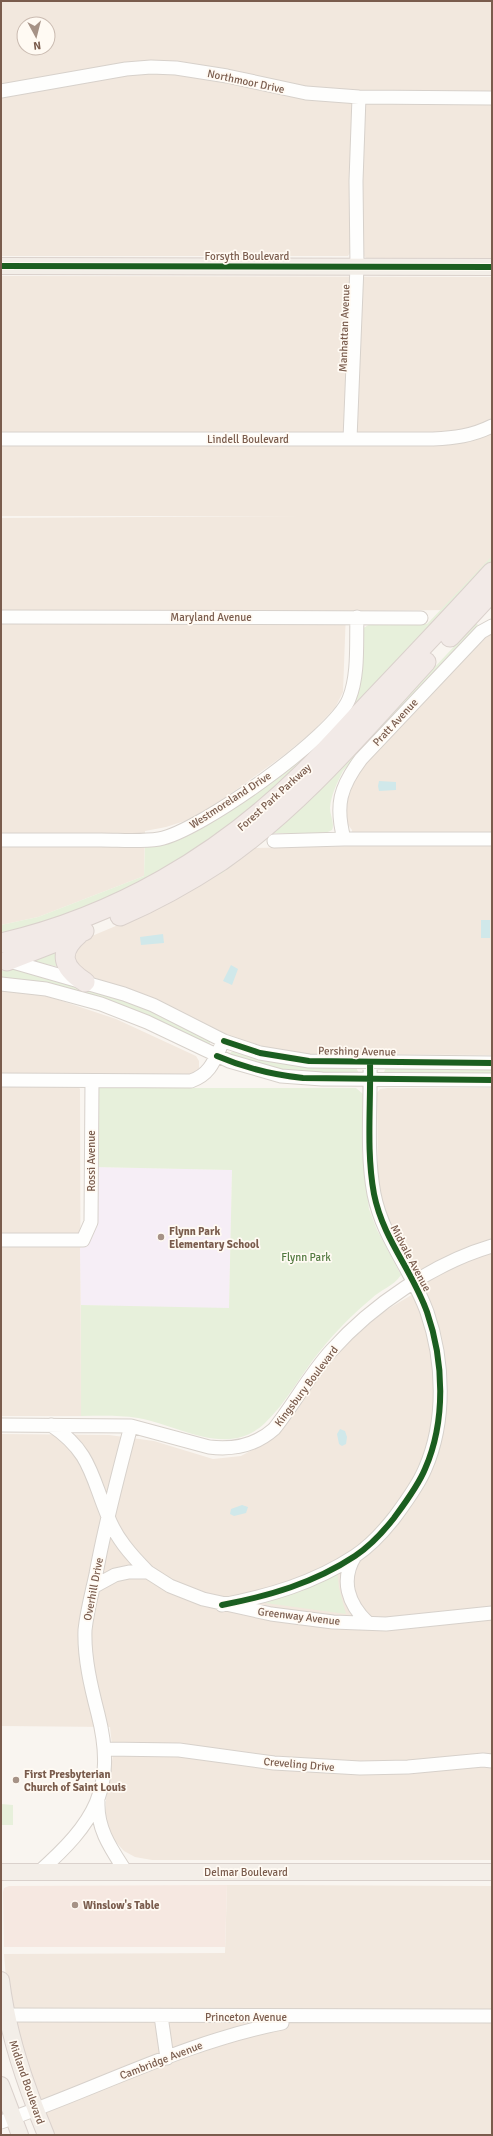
<svg xmlns="http://www.w3.org/2000/svg" width="493" height="2136" viewBox="0 0 493 2136" font-family="Signika,sans-serif">
<style>
.residential{fill:#f2e8de;fill-rule:evenodd}
.commercial{fill:#f6e8e1}
.education{fill:#f6eef6}
.green{fill:#e7f0db}
.water{fill:#d0e8ea}
.lines{fill:none;stroke-linecap:round;stroke-linejoin:round}
.minor-casing{stroke:#d7d1cb;stroke-width:15}
.major-casing{stroke:#dad1cc;stroke-width:18}
.highway-casing{stroke:#dad1cc;stroke-width:21}
.minor{stroke:#fefefd;stroke-width:13}
.major{stroke:#f3eee8;stroke-width:16}
.highway{stroke:#f2eae7;stroke-width:19}
.cycleway-casing{stroke:#fffaf3;stroke-width:8}
.cycleway{stroke:#1b5e20;stroke-width:6}
.poi-dot{fill:#a69286;stroke:#fffaf3;stroke-width:1.5}
.labels{text-anchor:middle;stroke-width:3.5;stroke-linejoin:round;paint-order:stroke}
.street-label{font-size:11px;fill:#7a5c4d;stroke:#fffaf3}
.poi-label{font-size:11px;font-weight:bold;fill:#7a5c4d;stroke:#fffaf3;text-anchor:start}
.park-label{font-size:11px;fill:#537a41;stroke:#fffaf3}
</style>
<rect width="100%" height="100%" fill="#f9f5f0"/>
<path class="residential" d="M 1,1 L 492,1 L 492,258 L 366,258 L 363,255 L 362,176 L 350,176 L 350,253 L 348,256 L 1,256 ZM 24,24 L 48,24 L 48,48 L 24,48 Z
M 1,276 L 492,277 L 492,562 L 447,610 L 346,611 L 343,692 L 335,708 L 312,732 L 284,755 L 207,811 L 188,820 L 166,827 L 145,831 L 144,876 L 38,917 L 1,925 L 1,518 L 303,516 L 1,516 Z
M 492,633 L 492,1055 L 307,1054 L 269,1048 L 232,1037 L 149,996 L 79,973 L 71,952 L 80,941 L 142,915 L 249,848 L 353,846 L 352,830 L 346,822 L 346,800 L 357,771 L 476,644 Z
M 1,989 L 44,995 L 116,1019 L 196,1056 L 199,1061 L 199,1068 L 195,1073 L 190,1074 L 78,1074 L 78,1086 L 80,1089 L 81,1416 L 1,1416 Z
M 387,1088 L 492,1088 L 492,1860 L 152,1860 L 135,1857 L 124,1851 L 114,1840 L 108,1828 L 106,1816 L 106,1799 L 113,1755 L 110,1727 L 1,1726 L 1,1434 L 109,1435 L 154,1441 L 213,1459 L 241,1456 L 265,1443 L 288,1419 L 333,1359 L 353,1337 L 378,1315 L 423,1288 L 386,1220 L 378,1181 L 377,1093 L 380,1089 Z
M 227,1885 L 492,1886 L 492,2135 L 52,2135 L 34,2094 L 6,1979 L 4,1954 L 225,1953 Z"/>
<path class="commercial" d="M 227,1885 L 225,1947 L 4,1947 L 3,1892 L 4,1888 L 9,1886 Z"/>
<path class="education" d="M 94,1167 L 232,1170 L 229,1309 L 81,1305 L 80,1248 L 88,1243 Z"/>
<path class="green" d="M 492,556 L 492,562 L 304,763 L 233,828 L 122,897 L 1,937 L 1,925 L 38,917 L 144,876 L 145,846 L 190,835 L 216,820 L 299,759 L 343,717 L 362,629 L 370,624 L 427,624 Z
M 476,623 L 478,625 L 343,771 C 337,783 331,795 330,808 C 330,815 335,824 332,830 L 326,833 L 275,833 L 221,874 L 220,868 L 344,764 Z
M 58,950 L 59,967 L 33,961 Z
M 11,968 L 88,988 L 141,1006 L 206,1039 L 210,1042 L 210,1047 L 139,1013 L 1,980 L 1,971 Z
M 234,1051 C 275,1065 314,1067 356,1068 L 359,1073 L 292,1073 L 229,1056 L 231,1052 Z
M 386,1068 L 492,1068 L 492,1076 L 383,1074 Z
M 99,1088 L 356,1088 L 363,1094 L 365,1106 L 362,1152 L 369,1209 L 377,1230 L 401,1275 C 394,1286 380,1290 371,1299 C 353,1314 335,1332 320,1351 C 301,1374 287,1402 265,1423 C 227,1459 179,1425 138,1418 C 119,1415 100,1416 81,1416 L 81,1305 L 229,1308 L 232,1170 L 94,1167 L 95,1090 Z
M 337,1570 L 339,1588 L 346,1614 L 258,1602 Z
M 1,1804 L 13,1805 L 13,1825 L 1,1825 Z"/>
<path class="water" d="M 379,781 L 396,782 L 396,790 L 379,791 L 378,786 Z
M 481,920 L 490,920 L 490,938 L 481,938 Z
M 163,934 L 164,943 L 141,945 L 140,937 Z
M 231,965 L 238,969 L 232,985 L 223,981 Z
M 340,1429 L 345,1431 L 347,1437 L 346,1444 L 342,1446 L 339,1444 L 337,1434 Z
M 242,1505 L 248,1507 L 246,1513 L 234,1516 L 230,1514 L 231,1509 Z"/>
<g class="lines">
<defs>
<path id="minor" d="M 1,91 L 126,69 L 151,67 L 176,68 L 227,76 L 306,93 L 359,97 L 492,98
M 1,439 L 433,439 C 454,438 472,436 492,426
M 350,439 L 357,266 L 356,181 L 359,97
M 1,617 L 421,618
M 344,839 C 335,805 340,787 361,759 L 481,632 L 492,626
M 1,840 C 34,840 68,840 101,840 C 120,840 140,842 159,839 C 199,832 334,736 349,699 C 359,674 356,643 357,617
M 274,841 L 344,839 L 492,839
M 6,960 L 124,994 L 153,1005 L 224,1041 L 260,1053 L 309,1061 L 492,1063
M 1,984 L 46,989 L 101,1004 L 147,1022 L 229,1061 L 281,1076 L 322,1079 L 492,1080
M 1,1080 L 191,1081 C 208,1075 213,1064 220,1048
M 1,1240 L 83,1240 L 91,1222 L 92,1081
M 1,1425 L 131,1426 L 209,1447 C 233,1450 255,1446 274,1429 C 294,1404 310,1374 331,1351 C 372,1305 434,1263 492,1246
M 51,1425 C 90,1451 91,1475 107,1514 C 115,1537 131,1555 148,1572
M 355,1556 C 340,1580 348,1604 368,1623
M 93,1587 L 115,1575 L 129,1572 L 148,1572 L 170,1586 L 203,1599 L 271,1614 L 333,1622 L 386,1624 L 492,1613
M 222,1605 C 269,1596 314,1583 355,1556 C 370,1546 383,1532 394,1518 C 405,1503 418,1486 425,1469 C 446,1421 444,1361 427,1312 C 412,1270 383,1239 374,1194 C 366,1151 371,1105 370,1062
M 105,1749 L 179,1750 L 274,1763 L 360,1768 L 408,1767 L 483,1760 L 492,1761
M 98,1802 C 97,1830 112,1850 126,1872
M 39,1872 C 94,1823 117,1789 98,1714 C 91,1687 84,1658 85,1630 C 87,1611 92,1593 96,1574 C 105,1524 118,1475 131,1426
M 1,2015 L 492,2016
M 161,2016 L 167,2058
M 1,2122 C 94,2090 184,2042 282,2023"/>
<path id="major" d="M 1,266 L 492,267
M 1,1872 L 492,1872
M 1,1980 C 8,2035 25,2084 46,2135
M 1,2085 L 20,2135"/>
<path id="highway" d="M 450,637 L 492,592
M 120,916 C 155,901 189,882 221,861 C 299,807 362,732 426,662
M 79,934 C 57,953 63,968 85,982
M 1,943 C 115,917 219,856 302,774 C 328,749 351,722 376,696 C 415,655 454,614 492,572
M 7,961 L 84,931"/>
</defs>
<use href="#minor" class="minor-casing"/>
<use href="#major" class="major-casing"/>
<use href="#highway" class="highway-casing"/>
<use href="#minor" class="minor"/>
<use href="#major" class="major"/>
<use href="#highway" class="highway"/>
<defs>
<path id="cycleway" d="M 1,266 L 492,267
M 224,1041 L 260,1053 L 309,1061 L 492,1063
M 217,1056 C 245,1068 273,1075 303,1078 L 492,1080
M 222,1605 C 269,1596 314,1583 355,1556 C 370,1546 383,1532 394,1518 C 405,1503 418,1486 425,1469 C 446,1421 444,1361 427,1312 C 412,1270 383,1239 374,1194 C 366,1151 371,1105 370,1062"/>
</defs>
<use href="#cycleway" class="cycleway-casing"/>
<use href="#cycleway" class="cycleway"/>
</g>
<g class="poi-dot">
<circle cx="161" cy="1237" r="4"/>
<circle cx="16" cy="1780" r="4"/>
<circle cx="75" cy="1905" r="4"/>
</g>
<g class="labels">
<g class="street-label">
<text transform="translate(246 81) rotate(12)" y="4">Northmoor Drive</text>
<text x="247" y="260">Forsyth Boulevard</text>
<text transform="translate(344 328) rotate(-88)" y="4">Manhattan Avenue</text>
<text x="248" y="443">Lindell Boulevard</text>
<text x="211" y="621">Maryland Avenue</text>
<text transform="translate(395 722) rotate(-47)" y="4">Pratt Avenue</text>
<text transform="translate(274 797) rotate(-42)" y="4">Forest Park Parkway</text>
<text transform="translate(230 800) rotate(-33)" y="4">Westmoreland Drive</text>
<text transform="translate(357 1051) rotate(1)" y="4">Pershing Avenue</text>
<text transform="translate(91 1161) rotate(-90)" y="4">Rossi Avenue</text>
<text transform="translate(411 1258) rotate(62)" y="4">Midvale Avenue</text>
<text transform="translate(306 1386) rotate(-53)" y="4">Kingsbury Boulevard</text>
<text transform="translate(93 1589) rotate(-79)" y="4">Overhill Drive</text>
<text transform="translate(299 1616) rotate(7)" y="4">Greenway Avenue</text>
<text transform="translate(299 1764) rotate(5)" y="4">Creveling Drive</text>
<text x="246" y="1876">Delmar Boulevard</text>
<text x="246" y="2021">Princeton Avenue</text>
<text transform="translate(161 2060) rotate(-21)" y="4">Cambridge Avenue</text>
<text transform="translate(27 2082) rotate(71)" y="4">Midland Boulevard</text>
</g>
<g class="poi-label">
<text x="169" y="1235">Flynn Park<tspan x="169" dy="13">Elementary School</tspan></text>
<text x="24" y="1778">First Presbyterian<tspan x="24" dy="13">Church of Saint Louis</tspan></text>
<text x="83" y="1909">Winslow's Table</text>
</g>
<g class="park-label">
<text x="306" y="1261">Flynn Park</text>
</g>
</g>
<rect width="493" height="2136" fill="none" stroke="#7a5c4d" stroke-width="4"/>
<g transform="translate(36 36) rotate(173)"><circle r="19" fill="#fffaf3" stroke="#cabbb1"/>
<path d="M0-3L7 15L0 10L-7 15Z" fill="#a69286"/>
<text y="-6" font-size="11" font-weight="bold" text-anchor="middle" fill="#7a5c4d">N</text>
</g>
</svg>
